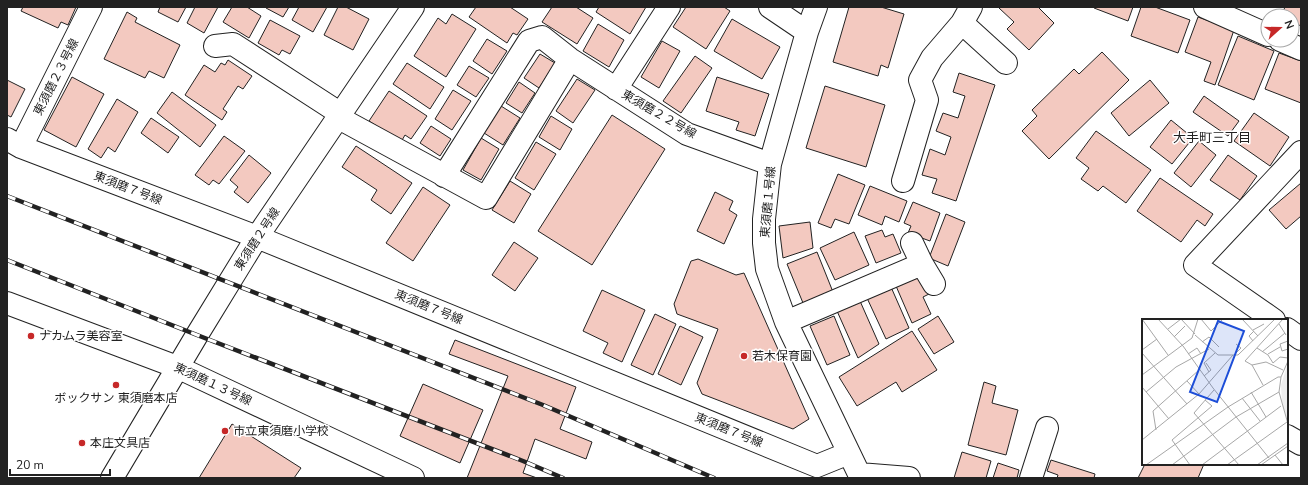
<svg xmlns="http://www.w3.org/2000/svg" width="1308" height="485" viewBox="0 0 1308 485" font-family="'Nunito Sans','Noto Sans JP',sans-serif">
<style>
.building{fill:#f3c9c0;stroke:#222}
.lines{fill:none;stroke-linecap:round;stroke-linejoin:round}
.minor-casing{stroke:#222;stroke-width:24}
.minor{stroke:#fff;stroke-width:22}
.rail-casing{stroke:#222;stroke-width:4.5}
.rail{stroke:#fff;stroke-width:3;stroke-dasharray:9;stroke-linecap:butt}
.poi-dot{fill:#c62828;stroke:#fff;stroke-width:1.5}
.labels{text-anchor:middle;stroke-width:3;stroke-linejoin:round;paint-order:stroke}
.street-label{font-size:12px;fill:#222;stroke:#fff}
.poi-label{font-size:12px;fill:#222;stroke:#fff;text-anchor:start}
.neighbourhood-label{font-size:13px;fill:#222;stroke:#fff}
.inset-road{fill:none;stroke:#a7a7a7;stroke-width:1}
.view{fill:#1d4ed8;fill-opacity:0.15;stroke:#1d4ed8;stroke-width:2}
.inset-edge{fill:none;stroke:#222;stroke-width:2}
</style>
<rect width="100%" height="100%" fill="#fff"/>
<path class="building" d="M 23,7 L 76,7 L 68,25 L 61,22 L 58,28 L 21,11 Z
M 160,7 L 186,7 L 178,22 L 158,12 Z
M 195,7 L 218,7 L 204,33 L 187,23 Z
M 232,7 L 247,7 L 261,16 L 249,38 L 223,22 Z
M 267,7 L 289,7 L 283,17 L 266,8 Z
M 299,7 L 327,7 L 313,32 L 292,20 Z
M 338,7 L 346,7 L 369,19 L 353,50 L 324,35 Z
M 476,7 L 510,7 L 528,19 L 517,35 L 513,33 L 507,43 L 469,17 Z
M 552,7 L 576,7 L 593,18 L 577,44 L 542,22 Z
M 599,7 L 646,7 L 630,34 L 596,12 Z
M 686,7 L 724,7 L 730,11 L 706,49 L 673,27 Z
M 849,7 L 881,7 L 904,14 L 888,68 L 881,65 L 878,76 L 833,62 Z
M 1000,7 L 1038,7 L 1054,23 L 1029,50 L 1007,29 L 1014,22 L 999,8 Z
M 1094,7 L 1133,7 L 1128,21 L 1094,8 Z
M 1141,7 L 1155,7 L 1190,20 L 1178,53 L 1131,36 Z
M 1285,7 L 1301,7 L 1301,26 L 1292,22 L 1292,16 L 1281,16 Z
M 127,12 L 137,18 L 135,22 L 180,45 L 164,78 L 149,71 L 145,78 L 104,59 Z
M 452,14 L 476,29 L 446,77 L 414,56 L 438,18 L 446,24 Z
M 1198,17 L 1234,30 L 1215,85 L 1204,81 L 1211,62 L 1185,52 Z
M 732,19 L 780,47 L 762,79 L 714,51 Z
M 270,20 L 300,36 L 290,54 L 282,50 L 279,55 L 258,43 Z
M 598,24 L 624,40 L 609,67 L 583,51 Z
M 1238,36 L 1274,51 L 1254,100 L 1218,85 Z
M 487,39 L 507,51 L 492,74 L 473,61 Z
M 662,41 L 680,51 L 659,88 L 641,77 Z
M 1102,52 L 1129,80 L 1049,159 L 1022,131 L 1037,116 L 1032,110 L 1074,69 L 1079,74 Z
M 1279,53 L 1301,61 L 1301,103 L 1265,89 Z
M 540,54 L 555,63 L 539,88 L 524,78 Z
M 695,56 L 712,68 L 681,113 L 663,101 Z
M 228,60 L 252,76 L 243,89 L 238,86 L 223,109 L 227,112 L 222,120 L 185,95 L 204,65 L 215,72 L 221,63 L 225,65 Z
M 407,63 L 444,87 L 430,109 L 393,84 Z
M 469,66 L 489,78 L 476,97 L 457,85 Z
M 959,73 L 995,85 L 956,201 L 932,193 L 937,179 L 922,175 L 930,149 L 945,155 L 951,137 L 936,131 L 943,113 L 958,118 L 965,96 L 953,92 Z
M 72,77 L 104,94 L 76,147 L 44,130 Z
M 717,77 L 769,94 L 755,136 L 736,130 L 739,122 L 706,111 Z
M 577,79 L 595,90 L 573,123 L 556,111 Z
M 7,80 L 25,89 L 11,117 L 7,115 Z
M 1150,80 L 1169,103 L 1129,136 L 1111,113 Z
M 519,82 L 535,93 L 522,113 L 506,103 Z
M 825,86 L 885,105 L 866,167 L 806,148 Z
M 453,90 L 471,101 L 452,130 L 435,119 Z
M 389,91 L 427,116 L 411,139 L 405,135 L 401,142 L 369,121 Z
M 172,92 L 216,125 L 200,147 L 157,113 Z
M 1204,96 L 1239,121 L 1228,136 L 1193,112 Z
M 117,99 L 138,112 L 115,152 L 108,147 L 101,158 L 88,149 Z
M 501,106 L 520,118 L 503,145 L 484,133 Z
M 1254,113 L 1289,137 L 1270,166 L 1234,141 Z
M 612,115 L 665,149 L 592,265 L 538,231 Z
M 551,116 L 572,129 L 560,150 L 539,137 Z
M 151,118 L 179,137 L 168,153 L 141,133 Z
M 1171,120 L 1193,138 L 1172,164 L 1150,147 Z
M 431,126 L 451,139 L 440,156 L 420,143 Z
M 1096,131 L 1151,170 L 1126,203 L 1103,186 L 1098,191 L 1081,179 L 1089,168 L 1076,158 Z
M 224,136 L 245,151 L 219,184 L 213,180 L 209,185 L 195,175 Z
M 481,138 L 499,149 L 481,180 L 463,170 Z
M 1199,141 L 1216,155 L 1191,187 L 1174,173 Z
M 536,142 L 556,154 L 534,190 L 515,178 Z
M 356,146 L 412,183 L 391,214 L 371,200 L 377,190 L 342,167 Z
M 249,155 L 271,173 L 248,203 L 234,192 L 238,187 L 230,180 Z
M 1228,155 L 1257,176 L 1240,200 L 1210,180 Z
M 838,174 L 865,185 L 849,224 L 835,219 L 831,228 L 818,223 Z
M 1160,178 L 1213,214 L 1205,226 L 1197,220 L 1181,242 L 1137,211 Z
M 510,181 L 531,194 L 514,223 L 492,210 Z
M 1301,183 L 1301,216 L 1286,229 L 1269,210 Z
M 870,186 L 907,201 L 899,222 L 885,216 L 882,225 L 858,215 Z
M 423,187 L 450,205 L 413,261 L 386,243 Z
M 715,192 L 733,201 L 729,210 L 737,215 L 724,244 L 697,231 Z
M 913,202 L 940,213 L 930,241 L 908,233 L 911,226 L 904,223 Z
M 946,214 L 965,222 L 948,266 L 929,258 Z
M 810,222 L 813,248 L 783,258 L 779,226 Z
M 882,230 L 885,237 L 893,234 L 901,253 L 876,263 L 865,236 Z
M 854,232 L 869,265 L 835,280 L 820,248 Z
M 514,242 L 538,258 L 515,291 L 492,275 Z
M 817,252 L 833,292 L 803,303 L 787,264 Z
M 698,259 L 736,275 L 744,273 L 809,419 L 793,429 L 702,394 L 697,383 L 718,329 L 677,314 L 674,304 L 691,261 Z
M 921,275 L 929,294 L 923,297 L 931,314 L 912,323 L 896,286 Z
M 891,287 L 909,328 L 886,339 L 867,298 Z
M 602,290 L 645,310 L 622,362 L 603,353 L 608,343 L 583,331 Z
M 860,301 L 879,344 L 858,358 L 837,311 Z
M 655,314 L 676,324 L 653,375 L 631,365 Z
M 834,316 L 850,355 L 827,365 L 810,326 Z
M 938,316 L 954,342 L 934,354 L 918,329 Z
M 680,326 L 703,337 L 681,385 L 658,374 Z
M 912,331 L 937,370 L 902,392 L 896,382 L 857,406 L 839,377 Z
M 455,340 L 576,387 L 560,429 L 592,442 L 586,459 L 535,439 L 523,473 L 537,478 L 467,478 L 508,376 L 449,354 Z
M 984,382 L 996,386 L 992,403 L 1018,410 L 1006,455 L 968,445 Z
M 423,384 L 483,410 L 460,463 L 400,436 Z
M 232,424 L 301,468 L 294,478 L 199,478 Z
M 962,452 L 991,461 L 986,478 L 954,478 Z
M 1051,460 L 1095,474 L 1094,478 L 1057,478 L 1058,475 L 1047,471 Z
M 998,463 L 1019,470 L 1017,478 L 993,478 Z
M 1145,464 L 1204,464 L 1198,478 L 1138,478 Z"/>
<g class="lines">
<defs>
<path id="minor" d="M 770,7 L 807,32
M 816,7 L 807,32 L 770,164 L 764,219 L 764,243 L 767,269 L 786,322 L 861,478
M 1205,7 L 1268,35
M 962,23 L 1006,63
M 1280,40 L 1301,49
M 215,46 L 233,44 L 341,114
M 616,89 L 669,7
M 339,118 L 486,198 L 570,59
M 7,139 L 21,147 L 257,237 L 817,466 L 849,453
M 21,147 L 91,7
M 444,176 L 529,41 L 542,37 L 570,59 L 687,134 L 770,164
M 903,181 L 927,100 L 920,80 L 932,58 L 962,23 L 971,7
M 912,243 L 922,264 L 934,284
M 7,303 L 177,367 L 413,478
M 1274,320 L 1195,265 L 1301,152
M 786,322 L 922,264
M 1287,329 L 1301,339
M 1287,436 L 1301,444
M 859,474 L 909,478
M 112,478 L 197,335 L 257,237 L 413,7
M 1031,478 L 1047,428"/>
</defs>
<use href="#minor" class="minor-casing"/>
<use href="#minor" class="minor"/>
<defs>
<path id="rail" d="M 7,196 L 543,405 L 714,478
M 7,260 L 197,335 L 523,461 L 563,478"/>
</defs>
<use href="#rail" class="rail-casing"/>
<use href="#rail" class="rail"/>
</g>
<g class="poi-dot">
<circle cx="31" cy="336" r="4"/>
<circle cx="744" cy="356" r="4"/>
<circle cx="116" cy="385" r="4"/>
<circle cx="225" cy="431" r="4"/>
<circle cx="82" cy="443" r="4"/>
</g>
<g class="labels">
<g class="street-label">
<text transform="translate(56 77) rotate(-63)" y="4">東須磨２３号線</text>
<text transform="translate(659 114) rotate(30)" y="4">東須磨２２号線</text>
<text transform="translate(128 188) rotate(21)" y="4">東須磨７号線</text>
<text transform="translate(768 202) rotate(-85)" y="4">東須磨１号線</text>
<text transform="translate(257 239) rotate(-57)" y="4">東須磨２号線</text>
<text transform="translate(429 307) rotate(22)" y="4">東須磨７号線</text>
<text transform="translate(213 384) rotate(25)" y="4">東須磨１３号線</text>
<text transform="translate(729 430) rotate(22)" y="4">東須磨７号線</text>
</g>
<g class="poi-label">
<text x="39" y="340">ナカムラ美容室</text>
<text x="752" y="360">若木保育園</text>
<text x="116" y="402" text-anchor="middle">ボックサン 東須磨本店</text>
<text x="233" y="435">市立東須磨小学校</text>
<text x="90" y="447">本庄文具店</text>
</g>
<g class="neighbourhood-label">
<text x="1212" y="142">大手町三丁目</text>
</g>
</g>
<g transform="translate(1142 319)">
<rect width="146" height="146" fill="#fff"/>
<path d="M 146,44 L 146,103 L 140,84 L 139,66 Z" fill="#eee"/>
<path class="inset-road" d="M 0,0 L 26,36M 16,0 L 41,27 L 71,69 L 127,139M 39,0 L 53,15M 59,0 L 69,12 L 81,0M 100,0 L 116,17M 137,5 L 144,16M 26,10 L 39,0M 111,11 L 122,5M 53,16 L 76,36 L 96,36 L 133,0M 32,18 L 43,7M 111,22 L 107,17 L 112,12M 146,22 L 138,25 L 140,32 L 146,30M 60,23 L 67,18 L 77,28M 115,29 L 126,36 L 131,44M 0,31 L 15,20M 120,33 L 143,14M 0,34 L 45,85M 46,35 L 55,29 L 59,35M 126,35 L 138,28M 92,36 L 99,29 L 94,25M 146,42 L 139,58 L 137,73 L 146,105M 131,44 L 138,38 L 146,39M 110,46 L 103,42 L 141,0M 110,46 L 124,43 L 141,51M 110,46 L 121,66M 67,53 L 62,44 L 73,34M 0,56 L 50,19 L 56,0M 62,57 L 69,51 L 64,44M 45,62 L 57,75M 0,68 L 27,100M 72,71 L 52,94 L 97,146M 4,73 L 34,48 L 67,30M 109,73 L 124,98M 100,79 L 118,102M 14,111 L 11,92 L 57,51M 0,121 L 57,75 L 91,36M 133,136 L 141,146M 4,146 L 86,88 L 136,58 L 139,58M 30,146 L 94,98 L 137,73M 48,146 L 30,121 L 70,87 L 63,81M 60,146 L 139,87M 85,146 L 145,103M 115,146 L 146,124M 119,146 L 146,127"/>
<path class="view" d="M 76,2 L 102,12 L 75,83 L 48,73 Z"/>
<rect width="146" height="146" class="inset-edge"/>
</g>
<rect width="1308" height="485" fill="none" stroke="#222222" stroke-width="16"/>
<g transform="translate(1280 28) rotate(69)"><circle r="19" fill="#ffffff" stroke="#a7a7a7"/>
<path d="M0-3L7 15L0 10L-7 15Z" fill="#c62828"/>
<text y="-6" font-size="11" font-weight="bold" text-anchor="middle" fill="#222222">N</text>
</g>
<path d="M10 469v6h100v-6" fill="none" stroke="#222222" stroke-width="2"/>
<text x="16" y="469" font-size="12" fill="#222222" stroke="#ffffff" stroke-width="3" paint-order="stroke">20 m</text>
</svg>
